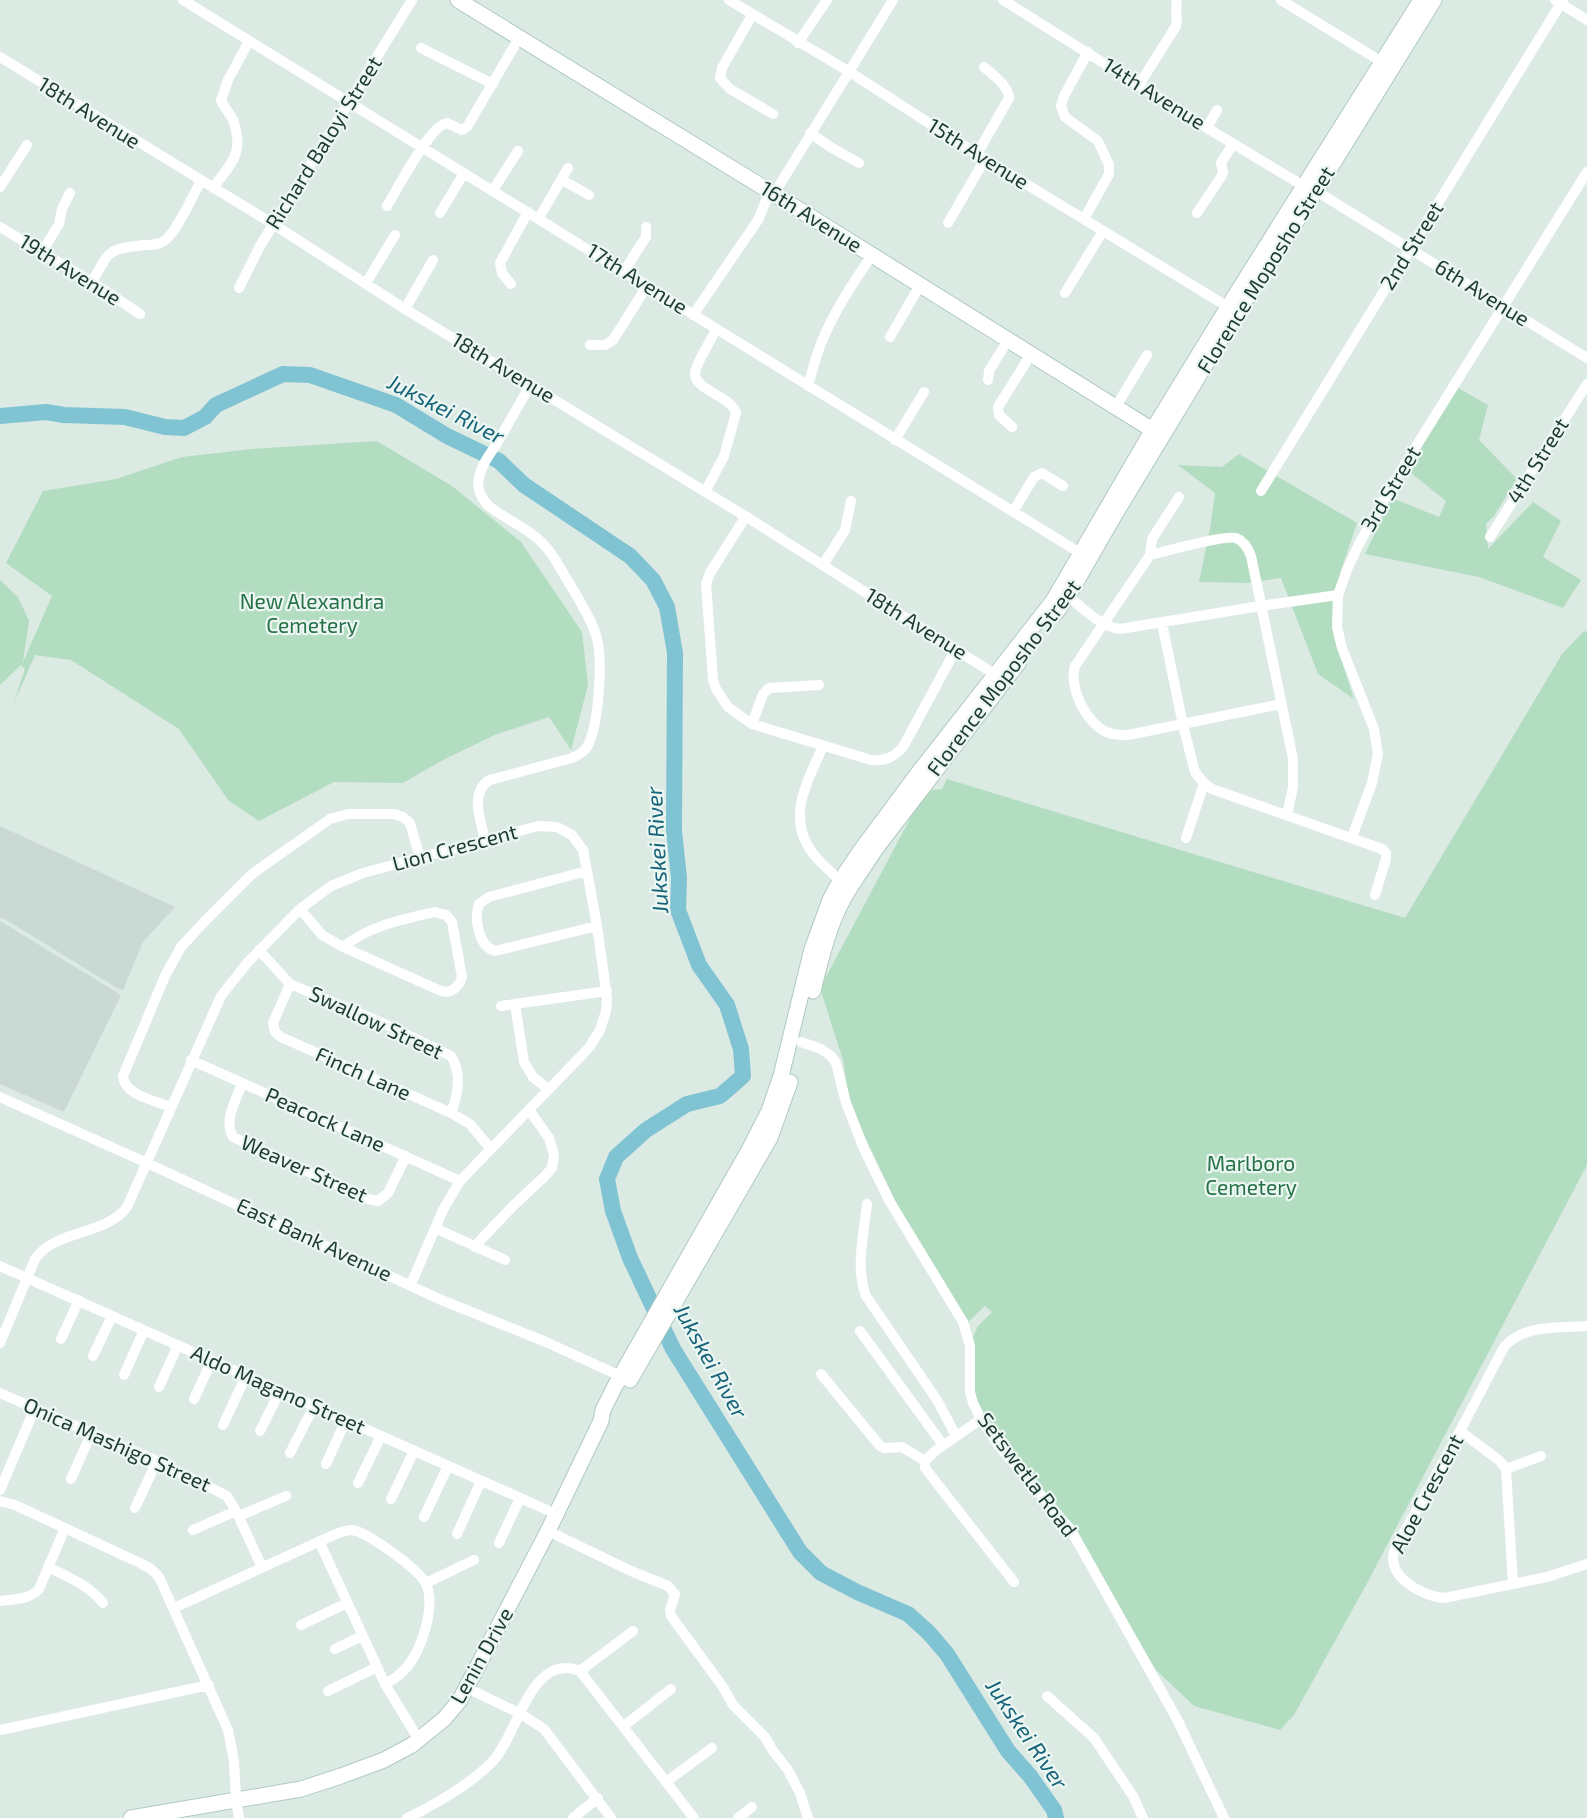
<svg xmlns="http://www.w3.org/2000/svg" width="1587" height="1818" viewBox="0 0 1587 1818" font-family="'Exo 2',sans-serif">
<style>
.built{fill:#cad9d3}
.green{fill:#b3ddc0}
.lines{fill:none;stroke-linecap:round;stroke-linejoin:round}
.river{stroke:#80c3d3;stroke-width:16}
.secondary-casing{stroke:#afcac1;stroke-width:17}
.street{stroke:#fff;stroke-width:10}
.secondary{stroke:#fff;stroke-width:15}
.labels{text-anchor:middle;stroke-width:4.5;stroke-linejoin:round;paint-order:stroke}
.street-label{font-size:21px;fill:#1d3933;stroke:#ecf6f2}
.park-label{font-size:21px;fill:#267246;stroke:#ecf6f2}
.water-label{font-size:22px;font-style:italic;fill:#156378;stroke:#ecf6f2}
</style>
<rect width="100%" height="100%" fill="#dceae4"/>
<path class="built" d="M 0,826 L 175,907 L 143,942 L 123,990 L 117,988 L 3,918 L 0,918 Z
M 0,921 L 121,995 L 64,1112 L 0,1084 Z"/>
<path class="green" d="M 1455,386 L 1488,405 L 1479,440 L 1517,479 L 1494,516 L 1486,524 L 1488,549 L 1533,502 L 1561,521 L 1543,557 L 1581,580 L 1563,608 L 1479,577 L 1365,554 L 1392,498 L 1439,517 L 1446,501 L 1406,469 Z
M 377,441 L 452,486 L 521,542 L 582,632 L 588,685 L 571,750 L 549,717 L 497,734 L 443,760 L 403,783 L 334,782 L 259,821 L 228,800 L 179,729 L 71,660 L 35,655 L 13,705 L 25,669 L 21,665 L 0,685 L 0,580 L 18,597 L 29,621 L 23,662 L 52,596 L 6,563 L 43,491 L 116,479 L 182,457 L 252,449 Z
M 1239,454 L 1357,523 L 1340,573 L 1334,637 L 1354,699 L 1318,674 L 1281,578 L 1247,583 L 1199,582 L 1210,529 L 1215,493 L 1178,465 L 1222,467 Z
M 1584,631 L 1587,632 L 1587,1165 L 1365,1587 L 1294,1715 L 1280,1730 L 1194,1706 L 1156,1670 L 1071,1526 L 990,1432 L 971,1397 L 972,1339 L 978,1326 L 992,1312 L 985,1306 L 967,1323 L 910,1232 L 850,1105 L 843,1060 L 820,988 L 920,800 C 927,792 932,789 942,789 L 947,779 L 1405,918 L 1562,654 Z"/>
<g class="lines">
<path class="river" d="M 0,416 L 46,412 L 64,415 L 125,417 L 165,427 L 184,428 L 205,417 L 216,405 L 283,374 L 310,375 L 396,405 L 447,436 L 499,461 L 524,485 L 630,556 L 653,580 L 667,607 L 675,653 L 674,831 L 679,878 L 678,910 L 699,965 L 727,1005 L 741,1049 L 743,1076 L 720,1096 L 687,1104 L 646,1130 L 616,1157 L 607,1179 L 613,1211 L 630,1258 L 673,1349 L 800,1552 L 821,1573 L 857,1592 L 908,1614 L 929,1633 L 947,1654 L 1008,1751 L 1030,1776 L 1054,1810 L 1056,1818"/>
<defs>
<path id="secondary" d="M 458,0 L 774,194 L 1159,434
M 1055,614 L 1068,596 L 1114,516 L 1230,324 L 1316,191 L 1434,0
M 813,991 C 819,967 824,943 834,919 C 844,893 862,870 877,847 L 1019,662
M 630,1380 L 770,1138 L 790,1082
M 131,1818 L 301,1789 L 341,1776 L 384,1760 L 412,1745 L 444,1719 L 460,1700 L 548,1531 L 601,1421 L 603,1410 L 615,1386 L 749,1150 L 769,1111 L 781,1076 L 812,949 L 830,900 L 840,881 L 861,850 L 919,772 L 1053,601 L 1152,431 L 1228,307 L 1421,0"/>
</defs>
<use href="#secondary" class="secondary-casing"/>
<path class="street" d="M 183,0 L 1085,556
M 729,0 L 848,71 L 977,154 L 1228,307
M 1003,0 L 1207,128 L 1305,187
M 1281,0 L 1382,62
M 1555,0 L 1587,20
M 752,15 L 722,68 L 720,78 L 730,89 L 773,114
M 798,43 L 827,0
M 421,48 L 493,84
M 0,57 L 273,224 L 405,309 L 750,519 L 999,677
M 1139,85 L 1176,26 C 1178,17 1175,9 1177,0
M 1207,128 L 1217,110
M 810,133 L 832,148 L 859,163
M 977,154 L 1009,98 C 1008,85 993,75 984,67
M 562,180 L 589,195
M 0,187 L 27,145
M 213,188 C 231,163 245,154 233,120 C 230,113 224,108 221,100 L 228,80 L 249,41
M 493,190 L 518,151
M 1316,191 L 1587,358
M 774,194 L 893,0
M 387,206 C 397,190 430,125 447,123 L 462,130 L 467,127 L 519,38
M 440,213 L 464,173
M 1197,213 L 1221,177 L 1223,172 L 1221,163 L 1233,144
M 539,218 L 568,168
M 1084,219 L 1109,174 L 1109,165 L 1098,141 L 1065,117 L 1061,106 L 1064,96 L 1088,52
M 948,223 L 985,159
M 0,227 L 92,282 L 140,314
M 42,252 L 59,224 L 62,209 L 70,193
M 624,271 L 646,237 L 646,227
M 92,282 C 110,250 107,249 145,245 C 152,245 158,245 164,241 C 176,234 193,195 201,181
M 366,283 L 395,235
M 511,284 L 502,273 L 500,263 L 528,212
M 239,288 L 260,246 L 412,0
M 1065,293 L 1103,231
M 405,309 L 433,260
M 693,315 L 758,220 L 770,191
M 890,337 L 920,285
M 590,345 L 605,345 L 613,340 L 647,286
M 988,380 L 989,371 L 1008,340
M 808,386 C 812,371 816,356 822,341 C 835,310 853,283 872,255
M 1115,408 L 1147,355
M 1012,427 L 999,415 L 998,407 L 1031,354
M 895,440 L 924,392
M 1261,491 L 1563,0
M 705,492 L 724,456 L 736,413 C 731,396 694,390 695,373 C 695,365 712,339 716,329
M 1179,497 L 1152,539 L 1150,555 L 1075,666 C 1068,687 1087,726 1109,733 C 1115,735 1122,735 1128,735 L 1281,704
M 1013,512 L 1034,477 L 1042,473 L 1063,486
M 746,516 L 710,573 L 706,584 L 711,653 L 713,680 L 716,689 L 728,707 L 752,724 L 871,760 C 885,761 893,758 903,747 L 956,649
M 1490,537 L 1587,384
M 1150,555 C 1167,551 1223,535 1236,538 C 1244,541 1248,548 1251,556 L 1293,759 L 1293,787 L 1287,815
M 823,565 L 845,530 L 851,501
M 1068,596 C 1083,608 1100,627 1120,629 L 1260,606 L 1338,595
M 1162,623 L 1183,725 L 1195,772 L 1204,783 L 1212,789 L 1382,849 L 1386,853 L 1386,859 L 1375,895
M 752,724 L 763,694 L 769,688 L 819,685
M 823,746 C 807,783 785,818 814,855 C 822,864 832,873 840,881
M 1352,837 L 1372,783 L 1378,754 L 1374,729 L 1342,648 L 1337,627 L 1338,595 L 1347,570 L 1360,542 L 1392,485 L 1587,172
M 1186,838 L 1204,783
M 485,840 C 481,822 469,791 490,780 L 572,758 C 578,755 583,753 587,747 C 599,726 604,655 595,632 C 586,607 568,583 555,559 C 536,530 516,526 490,507 C 482,500 476,489 479,478 C 481,466 489,455 496,445 C 508,425 519,404 531,384
M 587,871 L 489,897 L 479,904 C 474,918 478,946 495,951 L 597,926
M 300,909 L 322,935 L 343,947
M 435,912 L 446,915 L 452,922 L 462,977 C 459,986 452,994 441,991 L 343,947 C 371,925 401,920 435,912 Z
M 259,950 L 290,984 L 387,1025 L 451,1056 C 462,1073 458,1095 451,1113
M 290,984 L 273,1023 L 275,1032 L 281,1037 L 451,1113 L 470,1124 L 490,1148
M 501,1006 L 515,1004
M 801,1042 L 821,1049 L 831,1056 L 836,1063 L 846,1103 L 864,1149 L 890,1202 L 963,1322 L 970,1346 L 970,1392 L 973,1403 L 981,1419 L 998,1445 L 1071,1530 L 1178,1721 L 1224,1818
M 191,1060 L 460,1181
M 242,1084 C 236,1100 223,1121 233,1137 L 368,1199 L 378,1201 L 388,1193 L 406,1156
M 548,1089 L 533,1077 L 524,1062 L 515,1004 L 607,991
M 0,1097 L 147,1163 L 439,1299 L 546,1342 L 627,1379
M 171,1107 C 156,1101 124,1095 123,1076 L 165,976 L 181,947 L 205,921 L 251,875 L 266,864 L 330,819 L 348,814 L 394,814 L 403,817 L 410,823 L 420,858
M 867,1204 C 864,1235 855,1266 866,1296 L 937,1400 L 956,1436
M 435,1228 L 505,1260
M 474,1247 L 513,1206 L 544,1177 L 552,1168 L 554,1155 L 549,1138 L 529,1110
M 0,1266 L 556,1514
M 1587,1326 C 1559,1328 1524,1324 1504,1347 L 1460,1431 L 1395,1549 C 1384,1576 1422,1596 1444,1598 L 1547,1577 L 1587,1564
M 860,1331 L 943,1445
M 61,1339 L 79,1300
M 0,1343 L 35,1259 C 56,1229 105,1236 127,1207 L 221,996 L 248,962 L 300,909 L 331,886 L 363,873 L 538,826 L 557,827 L 572,835 L 583,850 L 587,871 L 597,926 L 607,998 L 606,1011 L 600,1030 L 590,1046 L 582,1055 L 460,1181 L 443,1210 L 411,1284
M 93,1356 L 112,1316
M 821,1374 L 880,1446 L 884,1448 L 902,1447 L 925,1461
M 124,1375 L 144,1330
M 159,1387 L 178,1345
M 0,1393 L 157,1461 L 227,1496 L 236,1511 L 262,1567
M 194,1399 L 212,1360
M 981,1419 L 934,1452 L 925,1461 L 925,1468 L 1014,1582
M 223,1425 L 246,1376
M 260,1431 L 280,1391
M 1460,1431 L 1500,1461 L 1506,1469 L 1513,1584
M 290,1453 L 314,1406
M 326,1464 L 346,1420
M 1506,1469 L 1541,1456
M 71,1479 L 91,1434
M 358,1483 L 381,1436
M 0,1490 L 35,1408
M 391,1499 L 414,1451
M 0,1501 L 15,1505 L 140,1563 L 151,1569 L 159,1577 L 228,1730 L 234,1761 L 236,1800 L 239,1818
M 135,1508 L 157,1461
M 239,1516 L 286,1496
M 424,1517 L 448,1466
M 193,1530 L 236,1511
M 548,1531 L 631,1571 L 668,1586 L 675,1594 L 670,1610 L 671,1616 L 723,1687 L 733,1705 L 765,1737 L 773,1751 L 788,1770 L 800,1793 L 808,1818
M 457,1534 L 481,1481
M 319,1541 L 385,1684 L 419,1740
M 499,1543 L 520,1498
M 48,1567 C 69,1577 88,1585 103,1603
M 426,1583 L 474,1560
M 0,1601 C 14,1599 29,1600 39,1589 L 65,1528
M 174,1608 L 329,1537 C 336,1534 344,1530 352,1530 C 367,1532 420,1570 426,1584 C 436,1606 422,1649 407,1667 C 401,1674 393,1680 385,1684
M 301,1625 L 347,1603
M 335,1649 L 362,1636
M 580,1671 L 633,1631
M 467,1688 L 521,1714 L 544,1729 L 611,1818
M 328,1691 L 377,1667
M 1047,1696 L 1094,1738 L 1133,1796 L 1143,1818
M 624,1726 L 671,1689
M 0,1730 L 209,1685
M 666,1782 L 712,1748
M 407,1818 C 433,1806 472,1783 492,1762 C 518,1736 530,1651 580,1671 L 694,1818
M 573,1818 L 598,1798
M 738,1818 L 752,1807"/>
<use href="#secondary" class="secondary"/>
</g>
<g class="labels">
<g class="street-label">
<text transform="translate(1154 94) rotate(32)" y="7">14th Avenue</text>
<text transform="translate(89 113) rotate(32)" y="7">18th Avenue</text>
<text transform="translate(324 143) rotate(-58)" y="7">Richard Baloyi Street</text>
<text transform="translate(978 154) rotate(32)" y="7">15th Avenue</text>
<text transform="translate(811 217) rotate(32)" y="7">16th Avenue</text>
<text transform="translate(1412 246) rotate(-58)" y="7">2nd Street</text>
<text transform="translate(70 270) rotate(32)" y="7">19th Avenue</text>
<text transform="translate(1266 270) rotate(-58)" y="7">Florence Moposho Street</text>
<text transform="translate(637 279) rotate(32)" y="7">17th Avenue</text>
<text transform="translate(1482 293) rotate(32)" y="7">6th Avenue</text>
<text transform="translate(503 368) rotate(31)" y="7">18th Avenue</text>
<text transform="translate(1538 461) rotate(-58)" y="7">4th Street</text>
<text transform="translate(1391 489) rotate(-59)" y="7">3rd Street</text>
<text transform="translate(916 624) rotate(32)" y="7">18th Avenue</text>
<text transform="translate(1004 678) rotate(-53)" y="7">Florence Moposho Street</text>
<text transform="translate(455 848) rotate(-15)" y="7">Lion Crescent</text>
<text transform="translate(376 1023) rotate(25)" y="7">Swallow Street</text>
<text transform="translate(363 1074) rotate(24)" y="7">Finch Lane</text>
<text transform="translate(325 1120) rotate(24)" y="7">Peacock Lane</text>
<text transform="translate(304 1169) rotate(24)" y="7">Weaver Street</text>
<text transform="translate(314 1240) rotate(25)" y="7">East Bank Avenue</text>
<text transform="translate(278 1390) rotate(24)" y="7">Aldo Magano Street</text>
<text transform="translate(117 1445) rotate(24)" y="7">Onica Mashigo Street</text>
<text transform="translate(1027 1475) rotate(53)" y="7">Setswetla Road</text>
<text transform="translate(1427 1494) rotate(-62)" y="7">Aloe Crescent</text>
<text transform="translate(482 1656) rotate(-61)" y="7">Lenin Drive</text>
</g>
<g class="park-label">
<text x="312" y="609">New Alexandra<tspan x="312" dy="24">Cemetery</tspan></text>
<text x="1251" y="1171">Marlboro<tspan x="1251" dy="24">Cemetery</tspan></text>
</g>
<g class="water-label">
<text transform="translate(446 409) rotate(27)" y="8">Jukskei River</text>
<text transform="translate(657 850) rotate(-93)" y="8">Jukskei River</text>
<text transform="translate(711 1361) rotate(61)" y="8">Jukskei River</text>
<text transform="translate(1027 1734) rotate(56)" y="8">Jukskei River</text>
</g>
</g>
</svg>
